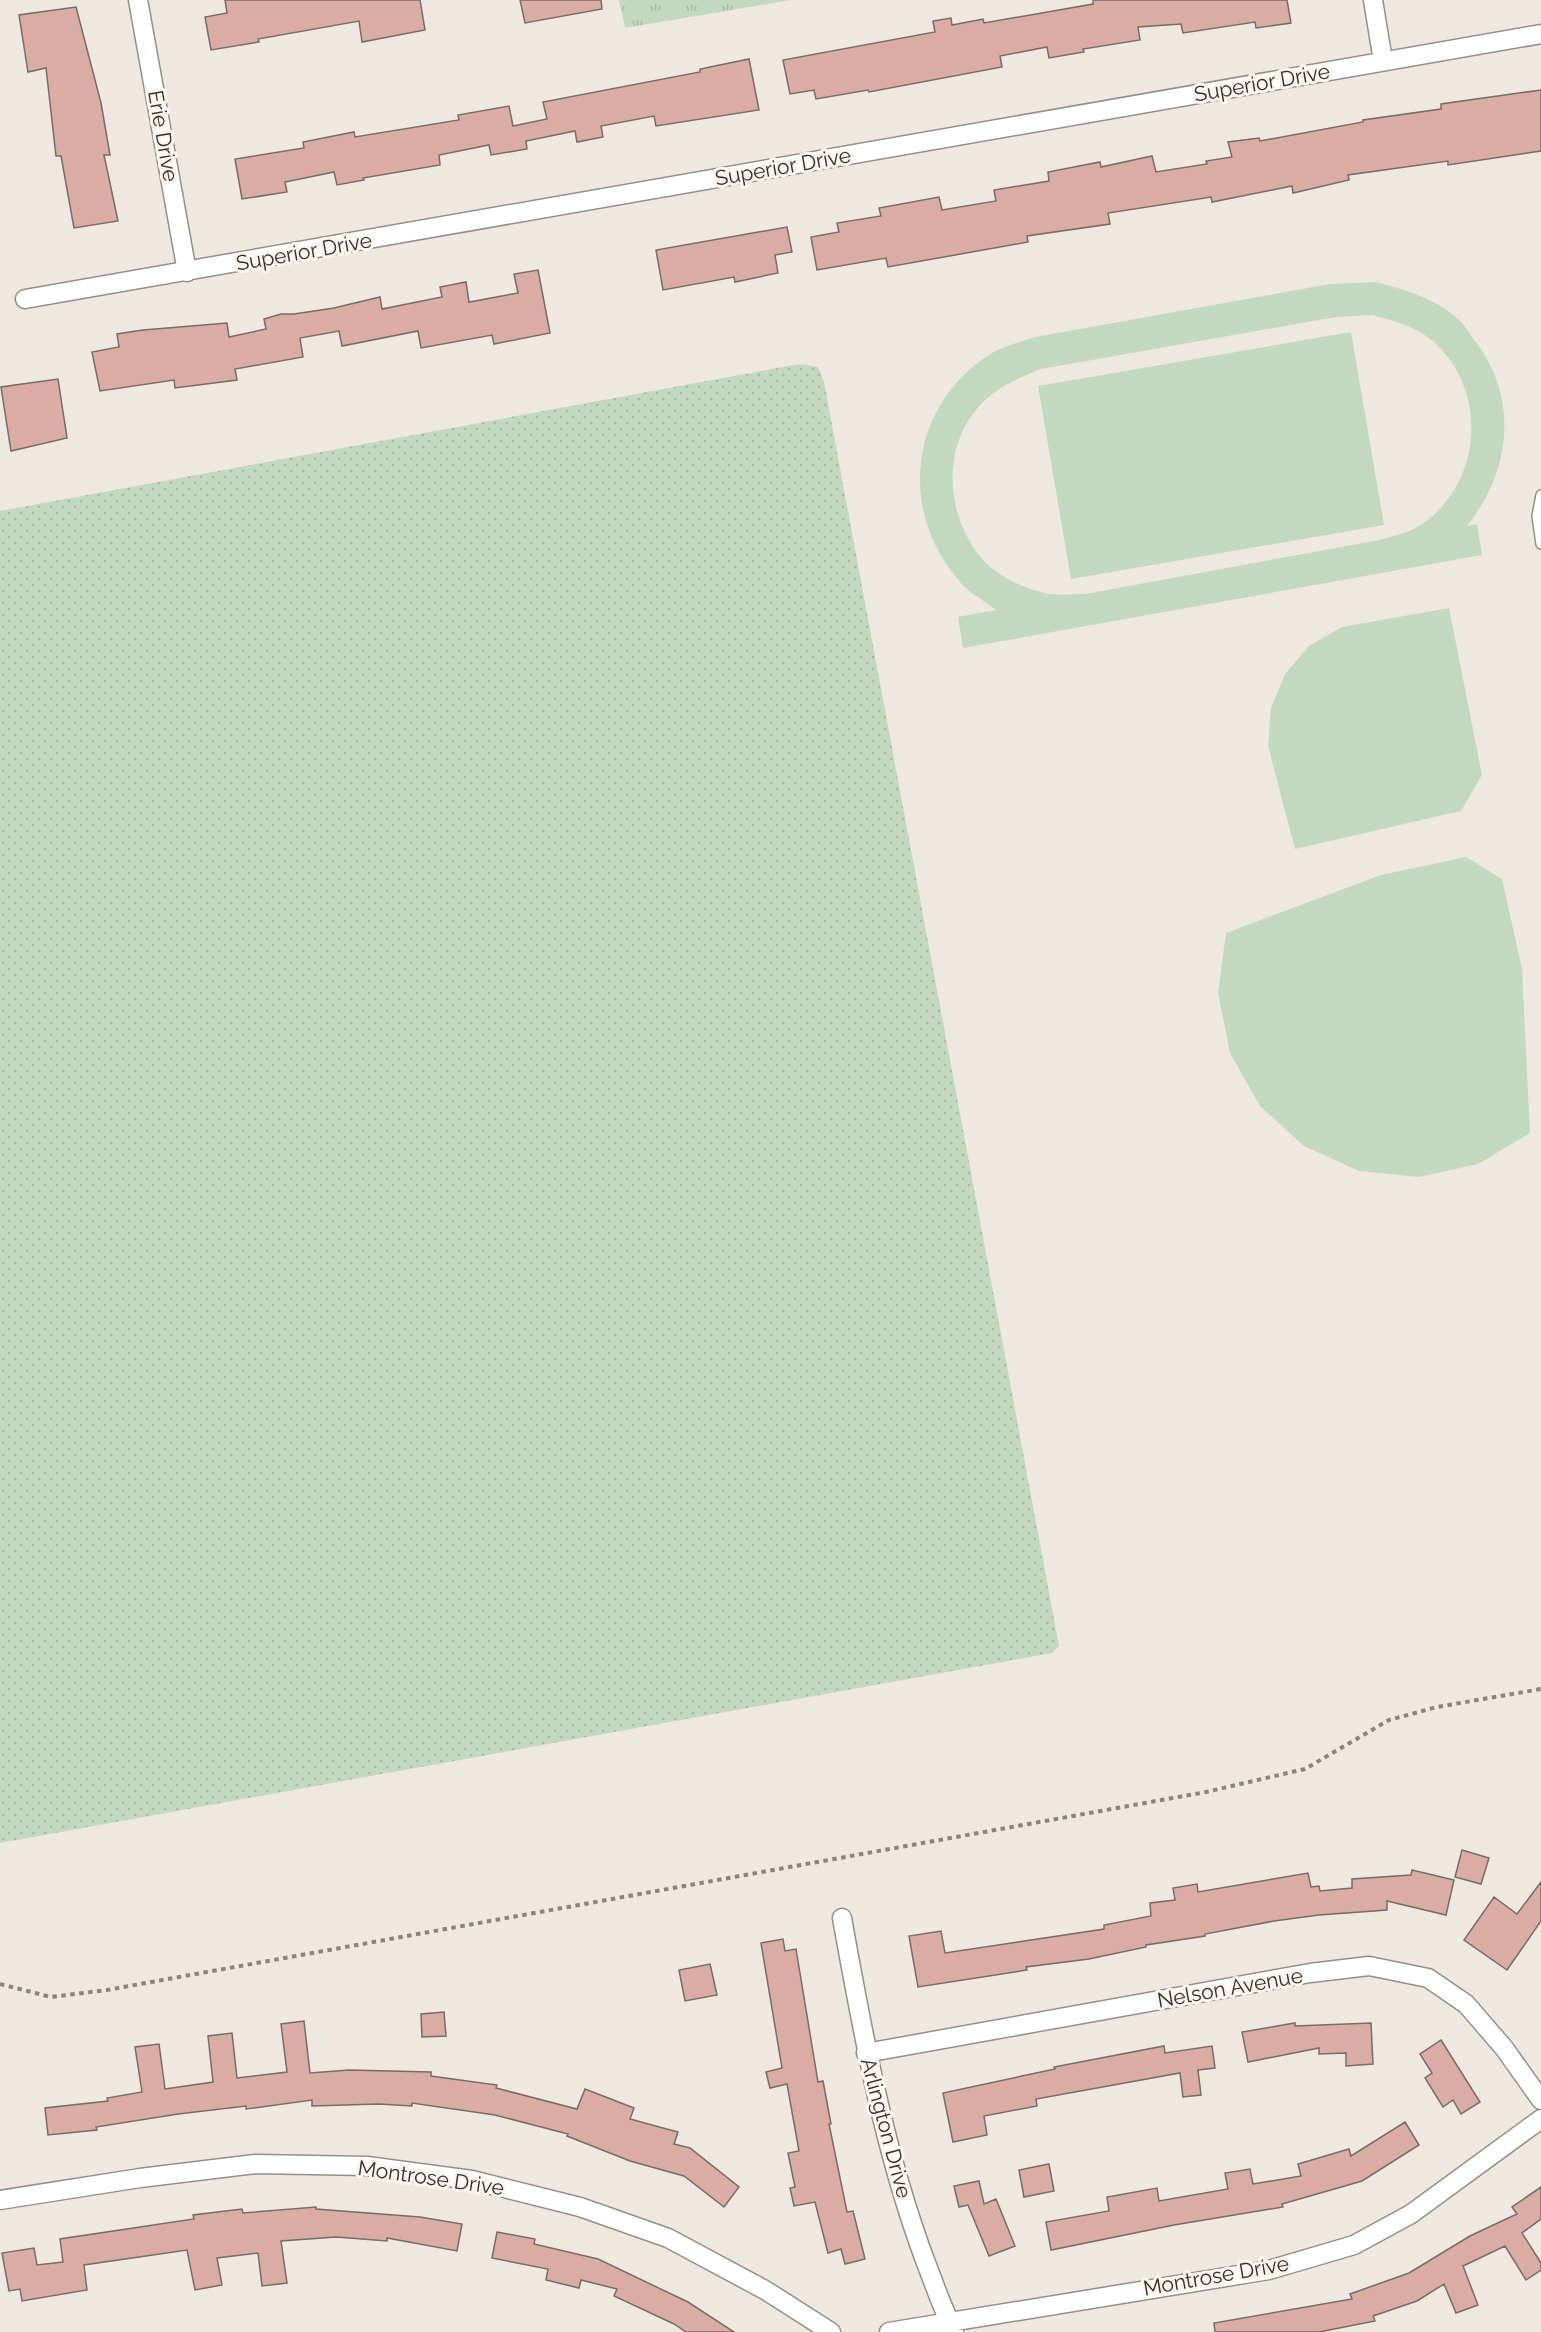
<svg xmlns="http://www.w3.org/2000/svg" width="1541" height="2332" viewBox="0 0 1541 2332" font-family="Raleway,sans-serif">
<style>
.grass{fill:url(#grass-dots)}
.park{fill:url(#park-tufts)}
.pitch{fill:#c2d9bf;fill-rule:evenodd}
.building{fill:#dbaca3;stroke:#766c6a;stroke-width:1.5}
.lines{fill:none;stroke-linecap:round;stroke-linejoin:round}
.service-casing{stroke:#968f88;stroke-width:12}
.minor-casing{stroke:#968f88;stroke-width:21}
.path{stroke:#88847f;stroke-width:4;stroke-dasharray:4.5 4.5;stroke-linecap:butt}
.service{stroke:#fff;stroke-width:9}
.minor{stroke:#fff;stroke-width:18}
.labels{text-anchor:middle;stroke-width:6;stroke-linejoin:round;paint-order:stroke}
.street-label{font-size:21px;fill:#322f2d;stroke:#fcf5ed}
</style>
<defs>
<pattern id="grass-dots" width="8" height="8" patternUnits="userSpaceOnUse" patternTransform="scale(1.5)"><rect width="8" height="8" fill="#c2d9bf"/><path d="M2 2h.1M6 6h.1" fill="none" stroke="#a7bba4" stroke-width="1.8" stroke-linecap="round"/></pattern>
<pattern id="park-tufts" width="24" height="20" patternUnits="userSpaceOnUse" patternTransform="scale(1.5)"><rect width="24" height="20" fill="#c2d9bf"/><path d="M3 7l-1-3M5 7V3M7 7l1-3M15 17l-1-3M17 17v-4M19 17l1-3" fill="none" stroke="#a7bba4"/></pattern>
</defs>
<rect width="100%" height="100%" fill="#efe8e0"/>
<path class="grass" d="M 799,364 L 818,367 L 824,382 L 1059,1646 L 1052,1653 L 0,1843 L 0,511 Z"/>
<path class="park" d="M 619,0 L 791,0 L 625,28 Z"/>
<path class="pitch" d="M 1376,282 C 1405,290 1435,298 1458,319 C 1464,324 1468,331 1472,337 C 1519,395 1513,469 1467,526 L 1477,524 L 1482,555 L 963,648 L 958,617 L 996,610 C 985,601 969,593 960,582 C 897,511 909,404 992,353 C 1004,346 1021,342 1035,337 L 1330,284 ZM 1372,315 C 1395,321 1419,327 1437,345 C 1491,397 1480,492 1414,529 C 1403,534 1390,537 1379,540 L 1085,594 C 1072,594 1056,596 1044,593 C 1020,587 993,574 978,554 C 947,513 942,451 976,410 C 993,389 1016,379 1041,369 L 1336,317 Z
M 1351,332 L 1384,525 L 1071,579 L 1038,386 Z
M 1449,608 L 1482,775 L 1461,811 L 1295,849 L 1268,746 L 1271,708 L 1285,674 L 1309,646 L 1342,627 Z
M 1466,857 L 1502,879 L 1522,969 L 1530,1133 L 1478,1164 L 1419,1177 L 1359,1171 L 1304,1146 L 1260,1106 L 1230,1053 L 1218,993 L 1226,933 L 1381,875 Z"/>
<path class="building" d="M 225,0 L 420,0 L 425,30 L 362,42 L 359,21 L 258,39 L 259,42 L 211,50 L 205,17 L 227,13 Z
M 520,0 L 601,0 L 602,9 L 525,23 Z
M 1093,0 L 1287,0 L 1291,23 L 1256,28 L 1255,22 L 1183,33 L 1181,24 L 1138,27 L 1140,40 L 1083,49 L 1084,52 L 1049,58 L 1047,47 L 1000,56 L 1002,67 L 869,92 L 868,90 L 816,99 L 814,90 L 790,94 L 783,60 L 935,32 L 933,21 L 951,18 L 952,25 L 983,19 L 984,23 L 1093,4 Z
M 76,7 L 101,103 L 110,155 L 104,155 L 118,221 L 74,228 L 61,156 L 56,156 L 46,68 L 28,72 L 19,15 Z
M 749,59 L 759,110 L 656,126 L 654,116 L 601,126 L 603,137 L 577,142 L 575,131 L 526,141 L 527,149 L 491,155 L 489,145 L 439,155 L 440,165 L 363,178 L 364,180 L 337,185 L 334,172 L 285,182 L 287,192 L 242,199 L 235,159 L 304,148 L 303,142 L 354,132 L 355,137 L 459,120 L 458,115 L 509,106 L 513,126 L 547,119 L 543,102 L 700,72 L 700,69 Z
M 1541,90 L 1541,151 L 1448,165 L 1448,161 L 1348,175 L 1349,180 L 1293,193 L 1292,186 L 1212,202 L 1211,197 L 1108,213 L 1110,224 L 1027,236 L 1028,242 L 888,267 L 886,258 L 817,270 L 811,237 L 839,232 L 837,223 L 881,216 L 879,208 L 939,197 L 942,210 L 996,201 L 994,190 L 1049,181 L 1048,172 L 1100,162 L 1101,167 L 1152,156 L 1156,172 L 1207,164 L 1206,161 L 1232,157 L 1228,142 L 1259,138 L 1260,141 L 1363,122 L 1363,120 L 1441,109 L 1441,104 Z
M 787,227 L 792,252 L 775,255 L 778,273 L 735,282 L 734,277 L 663,290 L 656,250 Z
M 538,270 L 550,333 L 494,344 L 492,335 L 421,348 L 418,331 L 342,346 L 339,331 L 300,338 L 303,357 L 235,369 L 237,380 L 175,388 L 174,380 L 100,391 L 92,352 L 119,347 L 117,334 L 143,330 L 227,323 L 229,337 L 266,329 L 264,319 L 281,314 L 294,314 L 334,308 L 380,297 L 382,309 L 442,297 L 440,287 L 466,282 L 469,302 L 518,293 L 514,274 Z
M 58,379 L 67,438 L 11,451 L 1,387 Z
M 1462,1850 L 1489,1858 L 1481,1884 L 1455,1877 Z
M 1412,1870 L 1454,1880 L 1446,1915 L 1387,1901 L 1387,1910 L 1319,1915 L 1274,1921 L 1205,1934 L 1205,1936 L 1146,1945 L 1146,1947 L 1089,1959 L 1026,1967 L 1027,1970 L 918,1987 L 909,1936 L 941,1931 L 945,1953 L 1104,1929 L 1104,1925 L 1151,1916 L 1150,1903 L 1175,1900 L 1173,1888 L 1197,1884 L 1198,1892 L 1308,1873 L 1311,1887 L 1319,1886 L 1320,1891 L 1352,1888 L 1352,1879 L 1411,1875 Z
M 1541,1882 L 1541,1921 L 1507,1970 L 1464,1940 L 1494,1897 L 1517,1914 Z
M 783,1939 L 785,1951 L 796,1949 L 818,2082 L 823,2081 L 831,2124 L 829,2124 L 847,2212 L 853,2211 L 865,2259 L 845,2264 L 841,2249 L 828,2253 L 815,2202 L 794,2206 L 790,2188 L 795,2187 L 788,2153 L 799,2151 L 787,2084 L 770,2088 L 766,2072 L 782,2068 L 761,1943 Z
M 710,1964 L 717,1995 L 685,2001 L 679,1970 Z
M 444,2012 L 446,2036 L 422,2037 L 421,2014 Z
M 304,2021 L 310,2073 L 349,2070 L 431,2072 L 431,2076 L 497,2085 L 496,2088 L 577,2109 L 585,2089 L 634,2108 L 630,2119 L 678,2132 L 674,2144 L 690,2148 L 739,2187 L 724,2207 L 684,2176 L 630,2161 L 567,2136 L 568,2134 L 495,2115 L 412,2103 L 412,2106 L 379,2104 L 312,2106 L 312,2100 L 246,2109 L 246,2106 L 178,2114 L 96,2127 L 97,2130 L 48,2135 L 45,2108 L 108,2101 L 107,2098 L 142,2092 L 135,2047 L 159,2044 L 165,2089 L 213,2082 L 208,2036 L 232,2033 L 237,2078 L 287,2072 L 281,2024 Z
M 1295,2023 L 1295,2026 L 1371,2023 L 1373,2064 L 1346,2066 L 1346,2053 L 1319,2054 L 1319,2048 L 1248,2062 L 1242,2032 Z
M 1441,2040 L 1480,2102 L 1461,2114 L 1453,2100 L 1443,2107 L 1425,2078 L 1432,2073 L 1420,2054 Z
M 1164,2046 L 1165,2053 L 1212,2046 L 1215,2068 L 1198,2070 L 1201,2095 L 1183,2097 L 1180,2073 L 1036,2099 L 1037,2106 L 984,2116 L 987,2135 L 953,2142 L 943,2093 L 1055,2069 L 1054,2067 Z
M 1405,2122 L 1419,2145 L 1362,2181 L 1282,2204 L 1283,2207 L 1174,2225 L 1051,2250 L 1046,2222 L 1109,2211 L 1107,2197 L 1157,2188 L 1159,2201 L 1228,2189 L 1225,2173 L 1250,2169 L 1253,2184 L 1301,2176 L 1298,2164 L 1349,2149 L 1351,2156 Z
M 1049,2164 L 1054,2191 L 1024,2197 L 1019,2170 Z
M 979,2181 L 984,2204 L 996,2199 L 1015,2246 L 989,2256 L 968,2205 L 959,2207 L 954,2186 Z
M 1541,2187 L 1541,2219 L 1522,2233 L 1541,2263 L 1541,2270 L 1526,2280 L 1505,2246 L 1463,2266 L 1478,2305 L 1456,2313 L 1444,2284 L 1417,2301 L 1373,2316 L 1375,2321 L 1319,2332 L 1215,2332 L 1214,2323 L 1352,2299 L 1350,2294 L 1409,2273 L 1470,2236 L 1517,2214 L 1512,2207 Z
M 316,2207 L 316,2209 L 420,2217 L 462,2224 L 457,2251 L 387,2238 L 387,2241 L 336,2237 L 281,2241 L 287,2283 L 262,2286 L 258,2253 L 217,2258 L 222,2285 L 195,2290 L 187,2250 L 84,2265 L 87,2290 L 22,2301 L 20,2289 L 9,2291 L 2,2253 L 34,2248 L 37,2265 L 63,2262 L 60,2239 L 194,2219 L 193,2215 L 242,2209 L 243,2213 Z
M 497,2232 L 535,2239 L 534,2244 L 598,2259 L 688,2302 L 734,2332 L 686,2332 L 674,2324 L 614,2296 L 617,2289 L 581,2280 L 579,2288 L 546,2280 L 548,2269 L 492,2258 Z"/>
<g class="lines">
<defs>
<path id="service" d="M 1541,495 L 1537,516 L 1541,544"/>
<path id="minor" d="M 138,0 L 187,272
M 1373,0 L 1383,61
M 25,299 L 1541,34
M 842,1918 C 863,2035 884,2151 926,2263 C 935,2285 942,2309 954,2330
M 866,2053 L 1310,1973 L 1369,1966 L 1428,1978 L 1466,2004 L 1504,2048 L 1541,2100
M 0,2200 L 140,2178 L 255,2164 L 367,2166 L 472,2180 L 580,2207 L 668,2238 L 765,2290 L 831,2332
M 889,2332 L 1269,2270 L 1354,2245 L 1411,2214 L 1541,2119"/>
</defs>
<use href="#service" class="service-casing"/>
<use href="#minor" class="minor-casing"/>
<path class="path" d="M 0,1984 L 51,1997 L 107,1990 L 1206,1792 L 1305,1769 L 1389,1720 L 1437,1707 L 1541,1689"/>
<use href="#service" class="service"/>
<use href="#minor" class="minor"/>
</g>
<g class="labels">
<g class="street-label">
<text transform="translate(1262 83) rotate(-10)" y="7">Superior Drive</text>
<text transform="translate(163 136) rotate(80)" y="7">Erie Drive</text>
<text transform="translate(783 167) rotate(-10)" y="7">Superior Drive</text>
<text transform="translate(304 252) rotate(-10)" y="7">Superior Drive</text>
<text transform="translate(1230 1988) rotate(-10)" y="7">Nelson Avenue</text>
<text transform="translate(886 2128) rotate(75)" y="7">Arlington Drive</text>
<text transform="translate(431 2178) rotate(8)" y="7">Montrose Drive</text>
<text transform="translate(1216 2276) rotate(-10)" y="7">Montrose Drive</text>
</g>
</g>
</svg>
